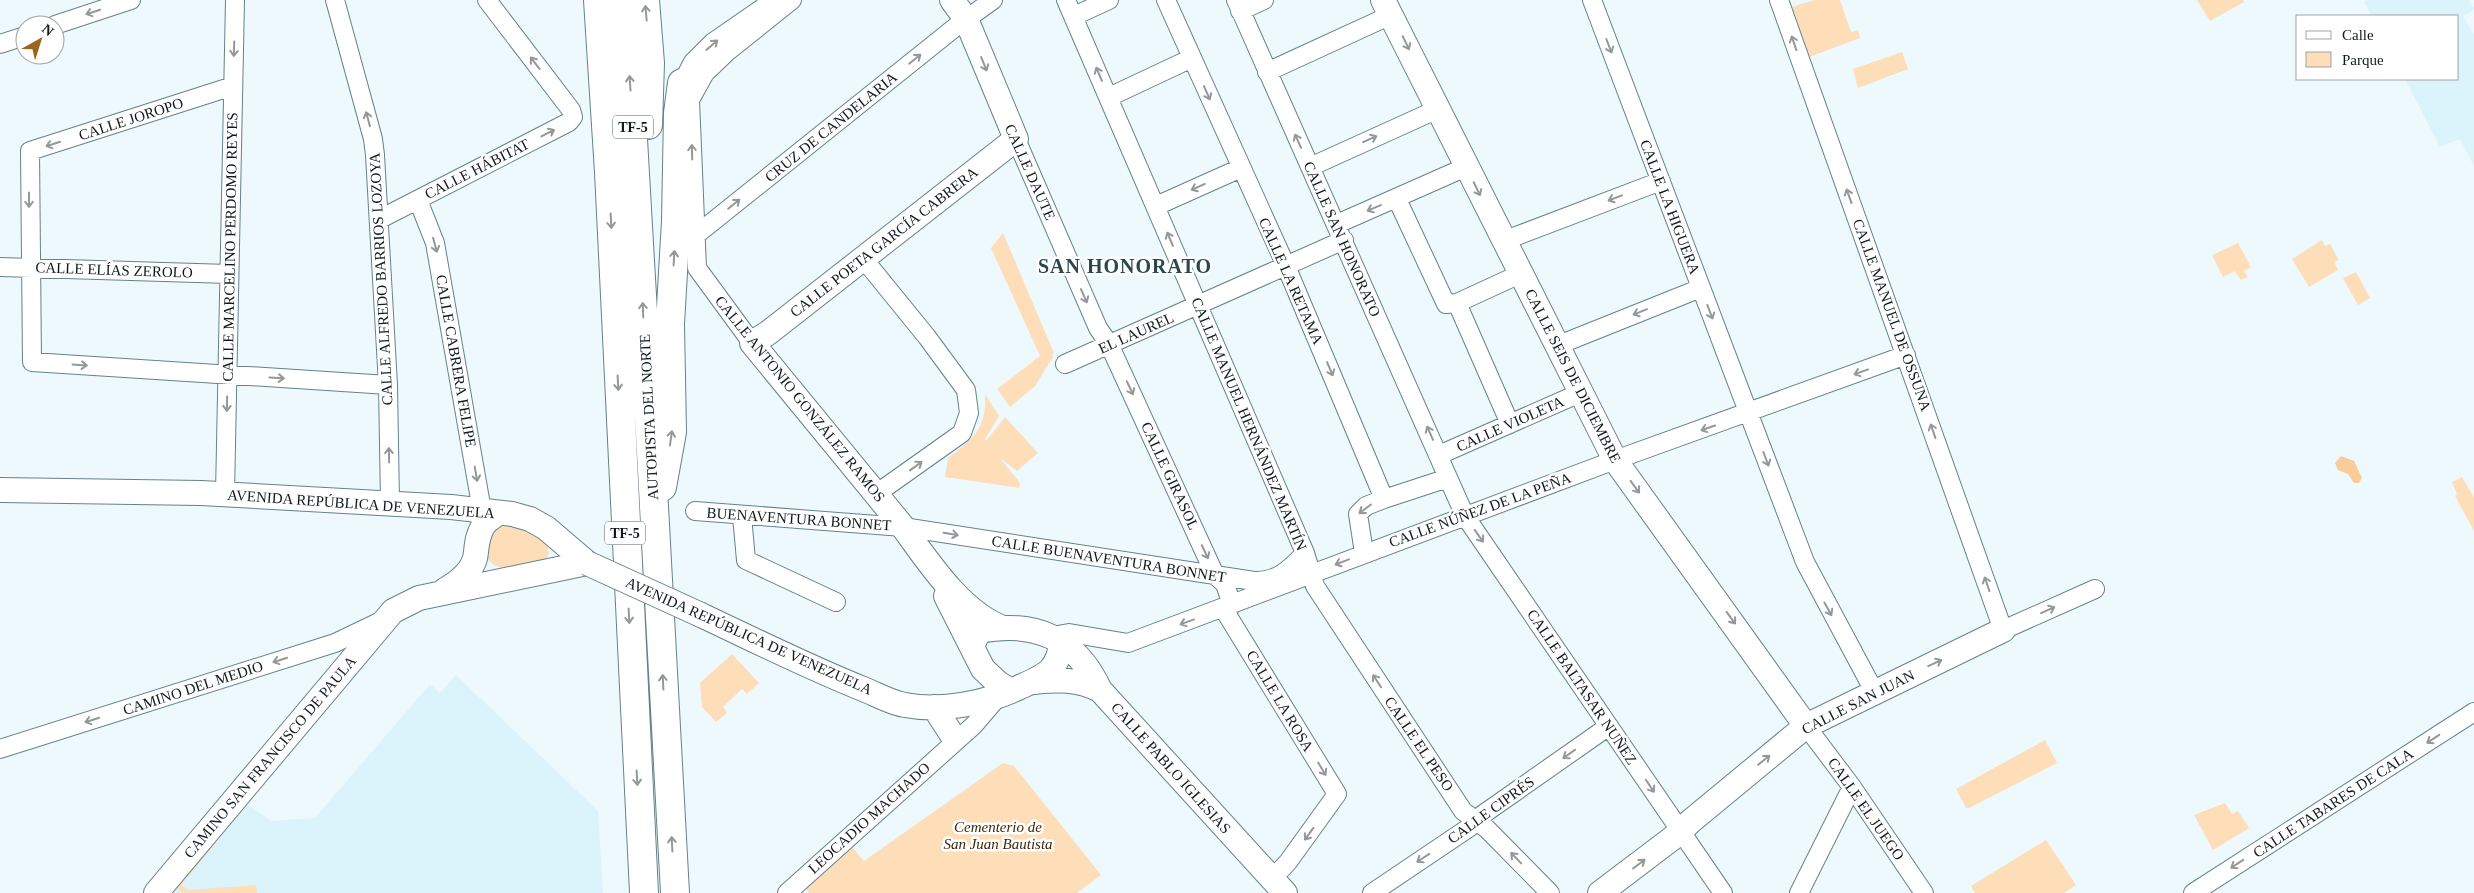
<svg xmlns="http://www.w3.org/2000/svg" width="2474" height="893" viewBox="0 0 2474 893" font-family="'Times New Roman',serif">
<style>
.built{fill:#dbf3fb}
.green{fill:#fddeb9}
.water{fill:#f8cd99}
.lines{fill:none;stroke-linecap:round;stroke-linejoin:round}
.street-casing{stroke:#65828b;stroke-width:20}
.secondary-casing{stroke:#65828b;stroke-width:26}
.highway-casing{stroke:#65828b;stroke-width:30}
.street{stroke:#fff;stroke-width:18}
.secondary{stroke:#fff;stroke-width:24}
.highway{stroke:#fff;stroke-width:28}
.secondary-bridge-casing{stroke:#65828b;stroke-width:26;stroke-linecap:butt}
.secondary-bridge{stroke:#fff;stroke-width:24}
.oneway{stroke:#93989a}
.labels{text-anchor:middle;stroke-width:5;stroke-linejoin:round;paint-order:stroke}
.shield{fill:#fff;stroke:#575f62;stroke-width:1}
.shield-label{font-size:14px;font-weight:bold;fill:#0f1a1e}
.street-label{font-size:15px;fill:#0f1a1e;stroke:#fff}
.park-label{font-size:15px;font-style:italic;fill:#3e280a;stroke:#fff}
.district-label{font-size:20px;font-weight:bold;letter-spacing:1px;fill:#2b464f;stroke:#fff}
</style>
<rect width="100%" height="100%" fill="#edf9fd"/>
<path class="built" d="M 2368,0 L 2468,0 L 2474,8 L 2474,10 L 2463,16 L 2474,35 L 2474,166 L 2460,139 L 2440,147 L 2405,79 L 2458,79 L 2458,16 L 2372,16 L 2364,2 Z
M 456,675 L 598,811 L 603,893 L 170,893 L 246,803 L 271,821 L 315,818 L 430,684 L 440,693 Z"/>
<path class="green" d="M 1814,0 L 1840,0 L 1851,32 L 1858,30 L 1860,38 L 1809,57 L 1792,7 Z
M 2197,0 L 2243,0 L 2244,2 L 2210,21 Z
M 1902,52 L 1908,69 L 1858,88 L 1853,69 Z
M 1003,233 L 1054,353 L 1052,354 L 1053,357 L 1035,386 L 1010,407 L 997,389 L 1040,356 L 991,248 Z
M 2322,240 L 2325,246 L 2330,244 L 2339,260 L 2334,262 L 2338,270 L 2309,287 L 2292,259 Z
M 2238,243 L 2251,267 L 2244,271 L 2248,277 L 2241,280 L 2235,271 L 2223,277 L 2212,255 Z
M 2356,272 L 2370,298 L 2358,305 L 2343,278 Z
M 985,394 L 999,416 L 985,439 L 986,441 L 1005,417 L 1038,453 L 1017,471 L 1000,458 L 1020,483 L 1019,488 L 945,477 L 948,458 C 973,439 987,428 985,394 Z
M 2462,477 L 2474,497 L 2474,531 L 2455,496 L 2457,494 L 2452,482 Z
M 500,524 L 527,529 L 547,543 L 549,554 L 546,560 C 518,566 487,581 482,541 Z
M 732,654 L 759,683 L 747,694 L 742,689 L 723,707 L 727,713 L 716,722 L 702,707 L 700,683 Z
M 2045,740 L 2057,763 L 1969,808 L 1966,808 L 1956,789 Z
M 1003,763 L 1014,766 L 1101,875 L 1077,893 L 809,893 L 804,885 L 850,845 L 864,861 Z
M 2225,803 L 2232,814 L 2238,811 L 2249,828 L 2213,850 L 2194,815 Z
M 2046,840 L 2076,885 L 2064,893 L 1975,893 L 1971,886 Z
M 216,843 L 181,885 L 188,890 L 256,885 L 257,893 L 183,893 L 175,887 L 211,844 Z"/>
<path class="water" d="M 2341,456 L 2354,461 L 2362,478 L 2359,483 L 2354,483 L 2348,474 L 2338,470 L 2335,463 Z"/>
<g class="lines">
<defs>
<path id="street" d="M 335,0 L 373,139 L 375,155 L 388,385 L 390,503
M 1066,0 L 1305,553 L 1315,586 L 1463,811 L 1487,829 L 1550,893
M 1166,0 L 1286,266 L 1384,499 L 1366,506 L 1358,514 L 1364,553
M 1236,0 L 1465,516 L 1723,893
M 1592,0 L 1805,562 L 1874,691
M 1779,0 L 2003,630 L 2095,589
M 1240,11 L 1264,0
M 1074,16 L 1109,0
M 55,25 L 131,0
M 0,44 L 25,36
M 1267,72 L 1391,15
M 682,83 L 693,62 L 712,43 L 774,0
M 233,86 L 30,151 L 32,362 L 388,385
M 1109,97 L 1192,58
M 1016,139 L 1098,328 L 1109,344 L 1215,575 L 1225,584 L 1232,605
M 1310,167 L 1438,109
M 1397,199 L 1446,304 L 1457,303 L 1510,424
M 418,200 L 435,243 L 484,522
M 1156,206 L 1241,168
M 380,219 L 569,122 L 573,117 L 571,110 L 487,0
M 1337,224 L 1466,167
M 696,235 L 958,25 L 993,0
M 1503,241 L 1661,181
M 862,257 L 927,337 L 966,390 L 969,413 L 962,433 L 876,494
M 0,267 L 229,274
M 1457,303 L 1520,274
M 752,343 L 697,268 L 690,100 L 705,73 L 727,52 L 792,0
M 1556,346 L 1701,288
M 1065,364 L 1344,240
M 1439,455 L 1580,393
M 225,494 L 235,0
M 1384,499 L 1448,478
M 695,511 L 903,527 L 1254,581 C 1277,582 1290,569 1305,553
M 742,516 L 746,560 L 836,602
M 1223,608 L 1337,794 L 1288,862 L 1272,879
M 1052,636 L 1069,633 L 1128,643 L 1615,460 L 1906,355
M 1806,726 L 1852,787 L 1924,893
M 0,749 L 335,643 L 383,620
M 787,893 L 974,725 L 998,697
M 1372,893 L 1470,827 L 1482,815 L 1609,726
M 1799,893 L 1852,787
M 2193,893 L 2474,712"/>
<path id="secondary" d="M 952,0 L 966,19 L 1016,139 L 768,333 L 752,343 L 903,527 C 929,563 961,612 1003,628
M 1383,0 L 1615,460 L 1806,726
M 0,490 L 201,493 L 451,507 L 512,514 L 530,519 L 546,528 L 587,563
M 445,590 C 459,582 475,570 476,552 C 477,542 478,535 483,526 C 486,521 493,517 498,513
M 946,596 L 983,669 L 998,683 L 1011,691
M 701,615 C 754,640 808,667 863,689 C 876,694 891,703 905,705 C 942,712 987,703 1020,687 C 1047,675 1058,671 1062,640
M 972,646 L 979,631 C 1035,620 1076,638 1100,690 L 1285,893
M 1032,682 C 1059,680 1075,678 1100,690
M 934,707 L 954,738
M 156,893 L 393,611 L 419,598 L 587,563
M 1600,893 L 1674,837 L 1691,821 L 1806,726 L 2003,630"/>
<path id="highway" d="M 598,0 L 609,172 L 644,893
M 625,0 C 644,298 658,595 675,893
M 645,0 L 650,63 L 648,125
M 662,487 L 672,432 L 670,324 L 676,221 L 678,113 L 682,83"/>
</defs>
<use href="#street" class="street-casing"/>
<use href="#secondary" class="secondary-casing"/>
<use href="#highway" class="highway-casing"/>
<use href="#street" class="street"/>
<use href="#secondary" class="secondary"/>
<use href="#highway" class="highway"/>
<defs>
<path id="secondary-bridge" d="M 587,563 L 701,615"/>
</defs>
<use href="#secondary-bridge" class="secondary-bridge-casing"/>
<use href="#secondary-bridge" class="secondary-bridge"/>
</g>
<defs><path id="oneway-shaft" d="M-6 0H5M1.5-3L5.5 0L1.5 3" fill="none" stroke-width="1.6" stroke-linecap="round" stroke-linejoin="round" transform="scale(1.25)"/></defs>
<g class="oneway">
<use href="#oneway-shaft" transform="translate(93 12) rotate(162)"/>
<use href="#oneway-shaft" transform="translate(646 13) rotate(-95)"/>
<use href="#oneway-shaft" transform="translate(1406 43) rotate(64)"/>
<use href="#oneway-shaft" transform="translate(1794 43) rotate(-109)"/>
<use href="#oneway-shaft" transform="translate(712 45) rotate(-41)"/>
<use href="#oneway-shaft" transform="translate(1609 46) rotate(69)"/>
<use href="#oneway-shaft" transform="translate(234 49) rotate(92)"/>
<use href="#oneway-shaft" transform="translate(915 59) rotate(-39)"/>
<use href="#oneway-shaft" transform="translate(535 63) rotate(-128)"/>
<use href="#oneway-shaft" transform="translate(984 64) rotate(68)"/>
<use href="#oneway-shaft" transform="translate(1099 74) rotate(-113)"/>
<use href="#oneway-shaft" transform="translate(630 83) rotate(-94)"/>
<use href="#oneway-shaft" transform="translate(1207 93) rotate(66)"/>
<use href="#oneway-shaft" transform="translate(368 119) rotate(-105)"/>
<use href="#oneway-shaft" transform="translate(548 133) rotate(-27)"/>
<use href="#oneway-shaft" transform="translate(1370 139) rotate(-24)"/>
<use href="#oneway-shaft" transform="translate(1298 141) rotate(-114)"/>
<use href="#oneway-shaft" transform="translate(53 144) rotate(162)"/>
<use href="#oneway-shaft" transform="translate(692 152) rotate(-92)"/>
<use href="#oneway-shaft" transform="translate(1198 187) rotate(156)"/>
<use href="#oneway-shaft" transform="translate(1477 189) rotate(64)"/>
<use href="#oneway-shaft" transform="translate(1849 196) rotate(-110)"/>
<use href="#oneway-shaft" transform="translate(1615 198) rotate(159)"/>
<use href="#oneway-shaft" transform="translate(29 200) rotate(90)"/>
<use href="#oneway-shaft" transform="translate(734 204) rotate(-39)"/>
<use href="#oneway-shaft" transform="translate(1374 208) rotate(157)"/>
<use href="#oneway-shaft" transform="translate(611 221) rotate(87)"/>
<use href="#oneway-shaft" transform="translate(1170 239) rotate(-113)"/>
<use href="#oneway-shaft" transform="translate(435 245) rotate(75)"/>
<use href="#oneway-shaft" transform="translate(674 258) rotate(-87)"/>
<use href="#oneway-shaft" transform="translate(1084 296) rotate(66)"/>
<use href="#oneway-shaft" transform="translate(643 310) rotate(-92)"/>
<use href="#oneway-shaft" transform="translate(1640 312) rotate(158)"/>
<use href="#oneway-shaft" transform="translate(1710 312) rotate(69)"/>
<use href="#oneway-shaft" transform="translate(80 365) rotate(4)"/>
<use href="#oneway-shaft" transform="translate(1330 369) rotate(67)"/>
<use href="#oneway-shaft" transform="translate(1861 372) rotate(160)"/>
<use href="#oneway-shaft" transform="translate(277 378) rotate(3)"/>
<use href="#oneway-shaft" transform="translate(618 383) rotate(87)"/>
<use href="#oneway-shaft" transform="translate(1130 388) rotate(65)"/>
<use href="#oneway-shaft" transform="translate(227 404) rotate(91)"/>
<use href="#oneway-shaft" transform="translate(1708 428) rotate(161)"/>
<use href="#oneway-shaft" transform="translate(1933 431) rotate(-109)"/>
<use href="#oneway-shaft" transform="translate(1430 433) rotate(-114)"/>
<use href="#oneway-shaft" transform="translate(671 438) rotate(-82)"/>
<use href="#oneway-shaft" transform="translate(389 455) rotate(-91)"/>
<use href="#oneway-shaft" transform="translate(1766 459) rotate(69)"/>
<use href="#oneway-shaft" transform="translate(916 466) rotate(-36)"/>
<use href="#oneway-shaft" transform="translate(476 474) rotate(80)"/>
<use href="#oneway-shaft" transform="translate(1635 487) rotate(54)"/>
<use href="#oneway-shaft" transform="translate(1365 509) rotate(143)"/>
<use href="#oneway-shaft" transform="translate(951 534) rotate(9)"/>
<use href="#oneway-shaft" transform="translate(1479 536) rotate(55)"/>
<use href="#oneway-shaft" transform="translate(1205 552) rotate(65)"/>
<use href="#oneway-shaft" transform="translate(1342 562) rotate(159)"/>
<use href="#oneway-shaft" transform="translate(1987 584) rotate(-109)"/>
<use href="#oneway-shaft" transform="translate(1828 609) rotate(61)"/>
<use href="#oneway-shaft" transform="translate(2048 610) rotate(-24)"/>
<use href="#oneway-shaft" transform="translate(629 616) rotate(87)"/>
<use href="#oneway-shaft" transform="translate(1731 618) rotate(54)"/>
<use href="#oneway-shaft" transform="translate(1187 622) rotate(160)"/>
<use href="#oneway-shaft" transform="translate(280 660) rotate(162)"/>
<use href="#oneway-shaft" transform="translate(1935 663) rotate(-25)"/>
<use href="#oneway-shaft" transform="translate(1377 681) rotate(-123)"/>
<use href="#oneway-shaft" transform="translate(663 682) rotate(-93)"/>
<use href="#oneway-shaft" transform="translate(92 720) rotate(162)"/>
<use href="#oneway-shaft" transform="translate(2433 739) rotate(147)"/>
<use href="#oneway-shaft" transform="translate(1569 754) rotate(145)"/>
<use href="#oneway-shaft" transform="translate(1764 760) rotate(-39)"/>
<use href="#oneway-shaft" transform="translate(1322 769) rotate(59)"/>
<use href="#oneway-shaft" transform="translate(637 778) rotate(87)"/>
<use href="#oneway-shaft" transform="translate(1650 786) rotate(56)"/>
<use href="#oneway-shaft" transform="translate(1309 834) rotate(126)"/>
<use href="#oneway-shaft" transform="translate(672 844) rotate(-93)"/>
<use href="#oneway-shaft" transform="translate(1423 858) rotate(146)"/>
<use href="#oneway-shaft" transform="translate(1516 858) rotate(-134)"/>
<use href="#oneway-shaft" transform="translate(1639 864) rotate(-37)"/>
<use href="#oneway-shaft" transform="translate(2237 864) rotate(147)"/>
</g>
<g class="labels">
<g class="shield">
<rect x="613" y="115.5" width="40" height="23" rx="4"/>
<rect x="605" y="521.5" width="40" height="23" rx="4"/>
</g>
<g class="shield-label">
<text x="633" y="132">TF-5</text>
<text x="625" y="538">TF-5</text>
</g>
<g class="street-label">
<text transform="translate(131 119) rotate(-18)" y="5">CALLE JOROPO</text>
<text transform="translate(831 127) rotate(-39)" y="5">CRUZ DE CANDELARIA</text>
<text transform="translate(477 169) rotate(-27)" y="5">CALLE HÁBITAT</text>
<text transform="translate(1030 172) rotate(66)" y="5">CALLE DAUTE</text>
<text transform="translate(1670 207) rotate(69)" y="5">CALLE LA HIGUERA</text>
<text transform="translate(1342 239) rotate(66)" y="5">CALLE SAN HONORATO</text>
<text transform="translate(884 242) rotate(-38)" y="5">CALLE POETA GARCÍA CABRERA</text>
<text transform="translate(230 247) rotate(-89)" y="5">CALLE MARCELINO PERDOMO REYES</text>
<text transform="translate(114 270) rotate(2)" y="5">CALLE ELÍAS ZEROLO</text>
<text transform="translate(381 279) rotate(-93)" y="5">CALLE ALFREDO BARRIOS LOZOYA</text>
<text transform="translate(1291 281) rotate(66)" y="5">CALLE LA RETAMA</text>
<text transform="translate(1892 315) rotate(70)" y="5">CALLE MANUEL DE OSSUNA</text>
<text transform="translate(1136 333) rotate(-24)" y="5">EL LAUREL</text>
<text transform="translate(456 361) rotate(80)" y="5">CALLE CABRERA FELIPE</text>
<text transform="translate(1573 376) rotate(63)" y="5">CALLE SEIS DE DICIEMBRE</text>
<text transform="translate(800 399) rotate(51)" y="5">CALLE ANTONIO GONZÁLEZ RAMOS</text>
<text transform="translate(649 417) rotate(-93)" y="5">AUTOPISTA DEL NORTE</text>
<text transform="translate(1249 424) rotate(67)" y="5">CALLE MANUEL HERNÁNDEZ MARTÍN</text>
<text transform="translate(1510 424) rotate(-24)" y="5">CALLE VIOLETA</text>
<text transform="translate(1170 476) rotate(65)" y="5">CALLE GIRASOL</text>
<text transform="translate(361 504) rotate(4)" y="5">AVENIDA REPÚBLICA DE VENEZUELA</text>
<text transform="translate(1480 510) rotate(-20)" y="5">CALLE NÚÑEZ DE LA PEÑA</text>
<text transform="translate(799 519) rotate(4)" y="5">BUENAVENTURA BONNET</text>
<text transform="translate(1109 559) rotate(9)" y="5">CALLE BUENAVENTURA BONNET</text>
<text transform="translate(749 636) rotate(24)" y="5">AVENIDA REPÚBLICA DE VENEZUELA</text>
<text transform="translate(1582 687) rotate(56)" y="5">CALLE BALTASAR NUÑEZ</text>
<text transform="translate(193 688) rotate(-18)" y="5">CAMINO DEL MEDIO</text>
<text transform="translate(1280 701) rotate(59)" y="5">CALLE LA ROSA</text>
<text transform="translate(1858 702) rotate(-27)" y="5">CALLE SAN JUAN</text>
<text transform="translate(1419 744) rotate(56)" y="5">CALLE EL PESO</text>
<text transform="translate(270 757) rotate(-50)" y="5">CAMINO SAN FRANCISCO DE PAULA</text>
<text transform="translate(1171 768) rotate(48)" y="5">CALLE PABLO IGLESIAS</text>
<text transform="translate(2333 803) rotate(-33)" y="5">CALLE TABARES DE CALA</text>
<text transform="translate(1866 809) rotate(55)" y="5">CALLE EL JUEGO</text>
<text transform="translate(1491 810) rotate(-36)" y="5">CALLE CIPRÉS</text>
<text transform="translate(869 818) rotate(-42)" y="5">LEOCADIO MACHADO</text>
</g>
<g class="park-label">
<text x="998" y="832">Cementerio de<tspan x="998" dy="17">San Juan Bautista</tspan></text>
</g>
<g class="district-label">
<text x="1125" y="273">SAN HONORATO</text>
</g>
</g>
<rect x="2296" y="15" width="162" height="65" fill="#ffffff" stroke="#9fa3a5"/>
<rect x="2306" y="31" width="25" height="8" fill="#ffffff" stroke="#9fa3a5"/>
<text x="2342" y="40" font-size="15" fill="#0f1a1e">Calle</text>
<rect x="2306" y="52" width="25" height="15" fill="#fddeb9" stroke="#9fa3a5"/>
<text x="2342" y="65" font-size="15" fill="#0f1a1e">Parque</text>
<g transform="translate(40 40) rotate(39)"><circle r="24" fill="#ffffff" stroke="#9fa3a5"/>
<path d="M0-4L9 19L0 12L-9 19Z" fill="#99661b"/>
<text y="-8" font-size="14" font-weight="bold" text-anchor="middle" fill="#0f1a1e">N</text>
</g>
</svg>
